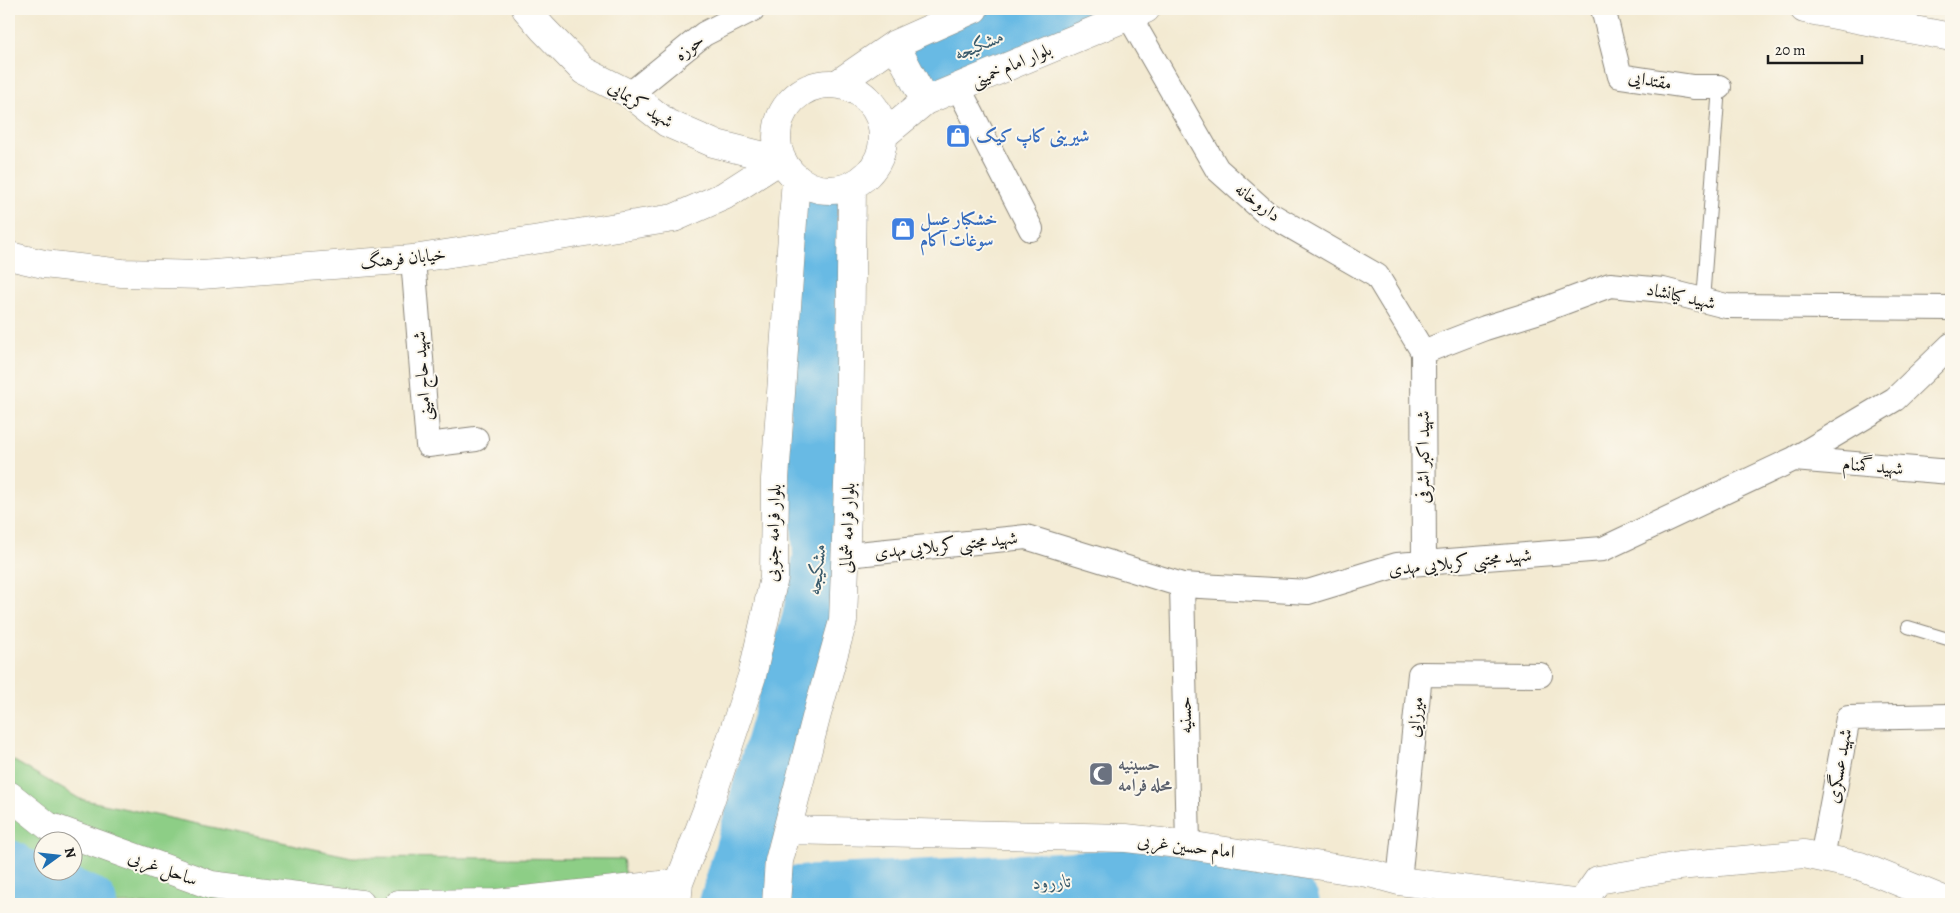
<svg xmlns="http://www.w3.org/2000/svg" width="1960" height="913" viewBox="0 0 1960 913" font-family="Alegreya,Amiri,serif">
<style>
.garden{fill:#8dce86;stroke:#547551;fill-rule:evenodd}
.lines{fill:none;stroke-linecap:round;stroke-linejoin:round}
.river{stroke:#68bae4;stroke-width:56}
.lane-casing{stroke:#888377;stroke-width:14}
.street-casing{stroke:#888377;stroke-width:26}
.secondary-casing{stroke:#888377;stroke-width:29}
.lane{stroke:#fff;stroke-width:12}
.street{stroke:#fff;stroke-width:24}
.secondary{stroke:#fff;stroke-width:28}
.labels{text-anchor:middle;stroke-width:4;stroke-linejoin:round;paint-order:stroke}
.street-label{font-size:18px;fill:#1c1c1c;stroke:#fbf7ec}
.shop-label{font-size:18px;font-weight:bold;fill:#366cbe;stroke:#fbf7ec;text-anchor:start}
.worship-label{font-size:18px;font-weight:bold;fill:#5b616d;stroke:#fbf7ec;text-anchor:start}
.water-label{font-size:19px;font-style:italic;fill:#3a5b6c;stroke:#fbf7ec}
</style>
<rect width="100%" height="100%" fill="#fbf7ec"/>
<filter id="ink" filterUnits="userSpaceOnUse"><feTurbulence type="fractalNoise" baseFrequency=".02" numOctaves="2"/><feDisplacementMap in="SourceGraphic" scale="10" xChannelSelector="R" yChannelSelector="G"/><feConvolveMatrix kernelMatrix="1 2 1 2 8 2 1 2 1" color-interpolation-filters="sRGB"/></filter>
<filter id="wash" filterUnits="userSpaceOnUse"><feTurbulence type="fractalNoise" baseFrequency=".0096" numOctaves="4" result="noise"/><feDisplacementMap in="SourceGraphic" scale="20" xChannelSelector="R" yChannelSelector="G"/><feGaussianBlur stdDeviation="1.12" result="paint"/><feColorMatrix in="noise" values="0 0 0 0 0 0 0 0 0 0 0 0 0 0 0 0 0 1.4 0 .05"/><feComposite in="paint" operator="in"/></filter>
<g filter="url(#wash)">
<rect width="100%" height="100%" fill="#f3ead2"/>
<path class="garden" d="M 9,758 L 80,799 L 352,857 L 623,859 L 630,904 L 9,904 ZM 42,840 L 72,840 L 72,870 L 42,870 Z"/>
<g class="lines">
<path class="river" d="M 923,67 L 1062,9
M 9,868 L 15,873 L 89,904
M 727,904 L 810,619 L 821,557 L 816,468 L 824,221
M 750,904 L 780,895 L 1135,876 L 1292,904"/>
</g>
</g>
<g filter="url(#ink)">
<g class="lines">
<defs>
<path id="lane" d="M 1703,301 L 1719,87
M 1908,627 L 1951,640"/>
<path id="street" d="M 1603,9 L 1620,76 L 1693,87 L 1719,87
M 1129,16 L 1217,169 L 1264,211 L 1377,276 L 1423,352
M 958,87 L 1031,229
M 630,94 L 704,34 L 753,9
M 413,259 L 428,445 L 476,439
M 1423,352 L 1485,328 L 1543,310 L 1610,285 L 1663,290 L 1726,306 L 1951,308
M 1423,352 L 1424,563
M 1794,459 L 1951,472
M 847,555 L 1026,537 L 1182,585 L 1308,592 L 1397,565 L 1603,549 L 1794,459 L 1895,399 L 1951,345
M 1182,585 L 1188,845
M 1822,858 L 1848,718 L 1951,716
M 1399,881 L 1420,674 L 1540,675"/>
<path id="secondary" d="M 526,9 L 543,29 L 584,71 L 630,94 L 667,123 L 713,143 L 780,160
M 1804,9 L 1951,37
M 895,44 L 925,101
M777 137a53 53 0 1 1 106 0a53 53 0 1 1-106 0Z
M 837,84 L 895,44 L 974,9
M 884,135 L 925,101 L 1146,9
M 9,256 L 44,264 L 122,273 L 201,275 L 413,259 L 674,218 L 724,196 L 780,160
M 9,795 L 48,826 L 211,885 L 361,904
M 787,830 L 1126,838 L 1188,845 L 1373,874 L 1399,881 L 1581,904
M 398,904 L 496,903 L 679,883
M 677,904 L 679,883 L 710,802 L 752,676 L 774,578 L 775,479 L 796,178
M 776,904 L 779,861 L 817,714 L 843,621 L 849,456 L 852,186
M 1581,904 L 1598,880 L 1679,866 L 1804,854 L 1860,866 L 1951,903"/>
</defs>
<use href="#lane" class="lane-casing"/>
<use href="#street" class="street-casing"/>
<use href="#secondary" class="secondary-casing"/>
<use href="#lane" class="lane"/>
<use href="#street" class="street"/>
<use href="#secondary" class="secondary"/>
</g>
</g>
<defs>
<symbol id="shop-square" viewBox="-11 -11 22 22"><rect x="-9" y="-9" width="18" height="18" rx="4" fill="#3f7fe0" stroke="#fbf7ec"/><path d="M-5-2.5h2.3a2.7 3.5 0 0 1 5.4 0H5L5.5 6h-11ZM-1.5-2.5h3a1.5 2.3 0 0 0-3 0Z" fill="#fff"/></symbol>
<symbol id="mosque-square" viewBox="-11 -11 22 22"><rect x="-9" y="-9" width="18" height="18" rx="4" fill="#6b7280" stroke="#fbf7ec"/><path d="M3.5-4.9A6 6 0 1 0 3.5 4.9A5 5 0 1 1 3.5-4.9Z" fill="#fff"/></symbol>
</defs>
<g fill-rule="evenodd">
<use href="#shop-square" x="944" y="122" width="28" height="28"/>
<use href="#shop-square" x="889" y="215" width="28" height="28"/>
<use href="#mosque-square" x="1087" y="760" width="28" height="28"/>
</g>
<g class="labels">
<g class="street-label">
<text transform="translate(689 47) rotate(-38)" y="6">حوزه</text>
<text transform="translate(1011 65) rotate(-23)" y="6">بلوار امام خمینی</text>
<text transform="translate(1650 80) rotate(10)" y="6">مقتدایی</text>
<text transform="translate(641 104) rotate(32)" y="6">شهید کریمایی</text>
<text transform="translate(1258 202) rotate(37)" y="6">داروخانه</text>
<text transform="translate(403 258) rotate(-6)" y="6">خیابان فرهنگ</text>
<text transform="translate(1681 296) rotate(12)" y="6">شهید کیانشاد</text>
<text transform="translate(422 376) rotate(-94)" y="6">شهید حاج امینی</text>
<text transform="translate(1423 457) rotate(-90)" y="6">شهید اکبر اشرفی</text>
<text transform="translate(1873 466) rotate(5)" y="6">شهید گمنام</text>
<text transform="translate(847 528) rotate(-88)" y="6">بلوار فرامه شمالی</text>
<text transform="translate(773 533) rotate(-88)" y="6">بلوار فرامه جنوبی</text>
<text transform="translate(946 545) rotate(-6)" y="6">شهید مجتبی کربلایی مهدی</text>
<text transform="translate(1460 562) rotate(-6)" y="6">شهید مجتبی کربلایی مهدی</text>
<text transform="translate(1185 715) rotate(-91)" y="6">حسنیه</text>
<text transform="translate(1415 717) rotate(-84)" y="6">میرزایی</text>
<text transform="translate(1839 766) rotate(-80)" y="6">شهید عسگری</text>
<text transform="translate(1186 846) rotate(7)" y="6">امام حسین غربی</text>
<text transform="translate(163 868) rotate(20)" y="6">ساحل غربی</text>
</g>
<g class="shop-label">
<text x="976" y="142">شیرینی کاپ کیک</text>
<text x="920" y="225">خشکبار عسل<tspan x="920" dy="21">سوغات آکام</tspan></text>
</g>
<g class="worship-label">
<text x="1118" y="770">حسینیه<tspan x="1118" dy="21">محله فرامه</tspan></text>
</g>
<g class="water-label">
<text transform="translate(979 44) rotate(-23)" y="7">مشکیجه</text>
<text transform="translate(816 569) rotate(-84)" y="7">مشکیجه</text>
<text transform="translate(1052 881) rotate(-3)" y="7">تاررود</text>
</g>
</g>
<rect width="1960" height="913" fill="none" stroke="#fbf7ec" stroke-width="30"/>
<g transform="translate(58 856) rotate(75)"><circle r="24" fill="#fbf7ec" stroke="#a29f99"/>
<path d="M0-4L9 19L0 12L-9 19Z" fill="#1f6fb2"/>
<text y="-8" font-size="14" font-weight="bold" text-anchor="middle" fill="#1c1c1c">N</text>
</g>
<path d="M1768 55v8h94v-8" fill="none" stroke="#1c1c1c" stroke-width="2.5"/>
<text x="1775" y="55" font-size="15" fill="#1c1c1c" stroke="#fbf7ec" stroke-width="4" paint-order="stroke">20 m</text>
</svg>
